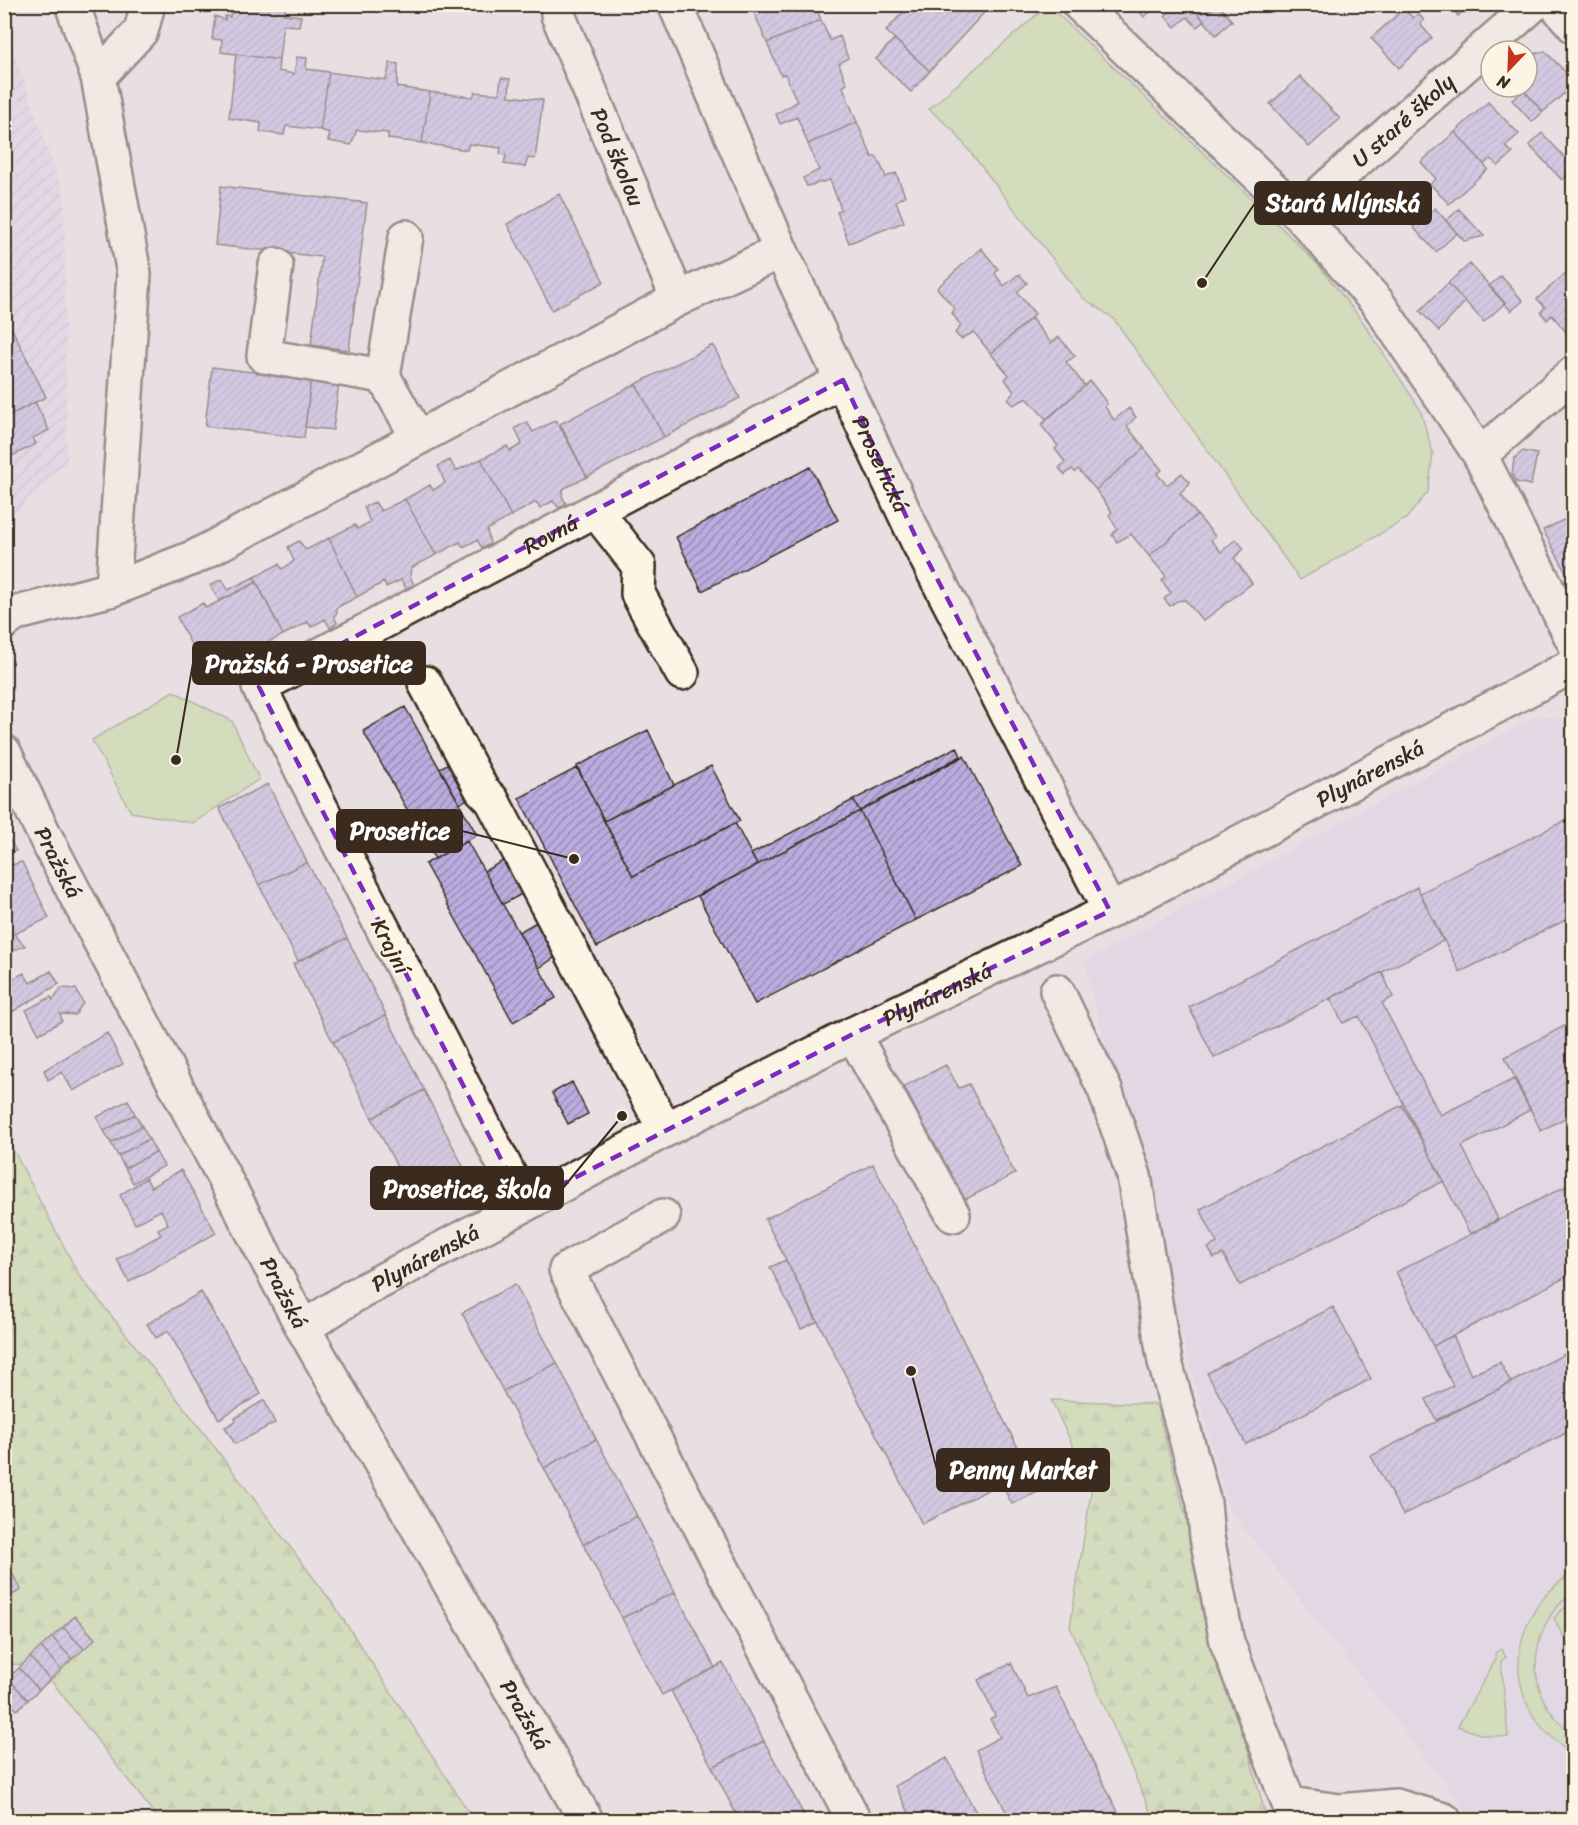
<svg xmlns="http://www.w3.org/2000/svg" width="1578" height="1825" viewBox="0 0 1578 1825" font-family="Sriracha,sans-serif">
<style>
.built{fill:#dad0e2}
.industrial{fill:url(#industrial-furrows)}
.green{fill:#bcd991;stroke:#7c8258;stroke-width:1.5}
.forest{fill:url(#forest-firs);stroke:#7c8258;stroke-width:1.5}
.building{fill:url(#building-hatch);stroke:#3b2a1e;stroke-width:1.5}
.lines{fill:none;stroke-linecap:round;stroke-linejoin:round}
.minor-casing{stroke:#3b2a1e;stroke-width:38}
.minor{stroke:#fcf5e5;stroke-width:33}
.marked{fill:none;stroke:#7b2cbf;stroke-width:4.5;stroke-dasharray:12 8;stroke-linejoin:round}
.labels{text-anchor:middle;stroke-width:4.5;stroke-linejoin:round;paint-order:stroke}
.street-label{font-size:22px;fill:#3b2a1e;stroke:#fcf5e5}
.leader{fill:none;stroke:#3b2a1e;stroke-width:2}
.callout-dot{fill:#3b2a1e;stroke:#fcf5e5;stroke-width:2}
.callout{fill:#3b2a1e;stroke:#3b2a1e;stroke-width:2}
.callout-label{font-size:24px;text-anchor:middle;font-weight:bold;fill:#fff}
</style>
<defs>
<pattern id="industrial-furrows" width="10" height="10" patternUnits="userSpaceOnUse" patternTransform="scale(1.5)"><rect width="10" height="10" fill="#dad0e2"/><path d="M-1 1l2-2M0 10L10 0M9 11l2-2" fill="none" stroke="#bcb3c1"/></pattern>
<pattern id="forest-firs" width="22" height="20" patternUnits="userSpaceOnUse" patternTransform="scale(1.5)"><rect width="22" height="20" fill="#bcd991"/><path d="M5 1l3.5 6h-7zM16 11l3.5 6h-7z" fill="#a2ba7d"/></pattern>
<pattern id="building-hatch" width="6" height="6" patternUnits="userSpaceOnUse" patternTransform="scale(1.5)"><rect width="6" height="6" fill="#b8adde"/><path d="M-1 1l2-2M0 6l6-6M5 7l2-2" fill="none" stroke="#978db3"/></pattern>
</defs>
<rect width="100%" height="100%" fill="#e8dfe3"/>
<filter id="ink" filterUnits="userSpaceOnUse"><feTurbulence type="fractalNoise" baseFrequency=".0167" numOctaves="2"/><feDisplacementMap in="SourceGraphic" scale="12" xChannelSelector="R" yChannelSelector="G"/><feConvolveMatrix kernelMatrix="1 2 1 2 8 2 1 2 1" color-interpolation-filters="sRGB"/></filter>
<g filter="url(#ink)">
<path class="built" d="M 1539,715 L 1573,723 L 1573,1820 L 1471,1820 L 1453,1793 L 1228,1508 L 1084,962 Z"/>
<path class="industrial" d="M 4,25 L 64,196 L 67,459 L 5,523 Z"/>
<path class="green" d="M 1048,5 L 1273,219 L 1320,267 L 1363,322 L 1420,409 L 1433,453 L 1428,492 L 1406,519 L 1300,580 L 1113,318 L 1083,298 L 954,131 L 929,109 Z
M 173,691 L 232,721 L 259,779 L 193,823 L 131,812 L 92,740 Z
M 1573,1573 L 1573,1594 C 1543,1611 1529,1656 1540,1690 C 1545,1708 1559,1723 1573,1734 L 1573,1754 C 1557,1743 1541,1730 1531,1712 C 1503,1662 1526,1600 1573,1573 Z
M 1573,1603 L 1573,1655 L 1554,1618 L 1560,1611 Z
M 1501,1649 L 1506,1657 L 1501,1661 L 1508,1737 L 1482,1735 L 1458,1726 L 1496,1659 L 1495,1653 Z"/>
<path class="forest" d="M 4,1132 L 79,1275 L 201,1429 L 334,1605 L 474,1820 L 159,1820 L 39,1665 L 5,1664 Z
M 1051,1400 L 1156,1404 L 1266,1817 L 1287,1820 L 1154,1820 L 1070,1627 L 1092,1486 Z"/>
<path class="building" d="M 232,4 L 286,4 L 284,14 L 301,16 L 299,26 L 283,25 L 279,60 L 221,52 L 222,40 L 212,39 L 215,16 L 225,20 L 225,16 L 230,17 Z
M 757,4 L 815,4 L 821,20 L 767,43 L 753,10 L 758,8 Z
M 910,4 L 992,4 L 930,71 L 886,31 Z
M 1134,4 L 1160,4 L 1144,17 Z
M 1162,4 L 1178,4 L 1169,12 Z
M 1178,4 L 1190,4 L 1204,21 L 1197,27 L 1187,17 L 1175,27 L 1165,16 Z
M 1190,4 L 1201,4 L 1208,12 L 1218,4 L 1232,21 L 1216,35 Z
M 1399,4 L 1413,18 L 1418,14 L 1424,20 L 1420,24 L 1432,38 L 1399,68 L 1371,38 L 1398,14 L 1394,9 Z
M 1449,4 L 1477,4 L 1470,13 L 1462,12 L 1458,16 Z
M 821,20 L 830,40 L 840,36 L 848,58 L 839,64 L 847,84 L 843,87 L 857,122 L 808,144 L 797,117 L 780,124 L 776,114 L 797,102 L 785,74 L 781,75 L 767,43 Z
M 894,39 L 930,71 L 911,92 L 876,59 Z
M 1545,51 L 1574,81 L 1574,85 L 1543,112 L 1521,87 L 1527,87 L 1528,60 L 1537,53 Z
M 236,54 L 279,60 L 278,71 L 294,74 L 297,57 L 307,58 L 306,69 L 329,72 L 320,130 L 286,126 L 284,135 L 260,132 L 261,123 L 229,118 Z
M 390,63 L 398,64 L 397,87 L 430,92 L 422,143 L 388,139 L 388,133 L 357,130 L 351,145 L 328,141 L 330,133 L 320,130 L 329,72 L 386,80 Z
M 1300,76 L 1340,119 L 1309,147 L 1270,104 Z
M 501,78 L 510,79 L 509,96 L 543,100 L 535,159 L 528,158 L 525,167 L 504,164 L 506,155 L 500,154 L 501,148 L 469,144 L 467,150 L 422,143 L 430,92 L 473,97 L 475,92 L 499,94 Z
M 1524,91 L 1543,112 L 1532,122 L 1512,100 Z
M 1488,102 L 1519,134 L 1505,146 L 1513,153 L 1498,166 L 1491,159 L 1484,164 L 1455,132 Z
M 857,122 L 872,157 L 877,157 L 886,177 L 896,173 L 905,196 L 896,201 L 904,222 L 849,243 L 837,212 L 841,209 L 830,180 L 807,186 L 803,178 L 819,170 L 808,144 Z
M 1455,132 L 1488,169 L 1449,204 L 1430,184 L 1436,179 L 1421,162 Z
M 1542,133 L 1574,167 L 1573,171 L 1562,180 L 1529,145 Z
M 221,186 L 367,203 L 349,350 L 311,345 L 322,257 L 215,245 Z
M 559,194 L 604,282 L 552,310 L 507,224 Z
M 1435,208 L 1457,233 L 1436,252 L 1413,227 Z
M 1459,209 L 1484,236 L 1464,241 L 1457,233 L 1446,221 Z
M 981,248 L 998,269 L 995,274 L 1004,286 L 1019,274 L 1027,283 L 1017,292 L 1035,314 L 991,354 L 974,332 L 961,339 L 955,333 L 961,326 L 952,313 L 955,309 L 937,288 Z
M 1470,264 L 1505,303 L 1484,322 L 1448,283 Z
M 1568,271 L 1574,277 L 1574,325 L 1566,332 L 1552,315 L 1547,320 L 1541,312 L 1545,307 L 1537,299 Z
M 1501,276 L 1523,301 L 1511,311 L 1489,286 Z
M 1448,283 L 1465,302 L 1439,331 L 1420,311 Z
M 4,313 L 46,397 L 4,418 Z
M 1031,318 L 1051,343 L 1059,337 L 1075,356 L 1066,362 L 1085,386 L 1046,419 L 1027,398 L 1013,405 L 1008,399 L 1014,392 L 1005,379 L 1009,375 L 991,354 Z
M 713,345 L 740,398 L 664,437 L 636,384 Z
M 212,367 L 311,379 L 304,438 L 205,426 Z
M 311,379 L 339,382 L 333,430 L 305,427 Z
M 1090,381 L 1107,403 L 1105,407 L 1114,420 L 1129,408 L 1136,417 L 1127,426 L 1144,448 L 1096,490 L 1078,469 L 1075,472 L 1072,469 L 1065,475 L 1059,468 L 1065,462 L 1055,449 L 1058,446 L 1041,425 Z
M 636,384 L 664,437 L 587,477 L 560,424 Z
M 35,402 L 49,430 L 33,438 L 36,444 L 4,460 L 4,418 Z
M 556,420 L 587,477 L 563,489 L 562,496 L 566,503 L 559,508 L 553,501 L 540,508 L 536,502 L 511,516 L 481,459 L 507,446 L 510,451 L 522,444 L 515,428 L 527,422 L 533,432 Z
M 1144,448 L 1162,470 L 1157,474 L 1167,485 L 1182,473 L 1190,483 L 1180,493 L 1197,515 L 1149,556 L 1131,534 L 1117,542 L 1112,535 L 1117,529 L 1109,515 L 1112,512 L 1096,490 Z
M 1523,451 L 1537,454 L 1531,485 L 1516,482 L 1512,474 L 1514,459 Z
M 481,459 L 511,516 L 487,530 L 490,544 L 482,548 L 477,540 L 463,547 L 460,542 L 436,555 L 405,499 L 430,485 L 433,490 L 445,483 L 438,466 L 450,460 L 456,471 Z
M 810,467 L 838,520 L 702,591 L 676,537 Z
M 405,499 L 436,555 L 411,568 L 410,576 L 414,585 L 406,588 L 401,580 L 386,587 L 384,582 L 357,597 L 329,538 L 355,525 L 357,529 L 370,522 L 364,507 L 375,502 L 381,511 Z
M 1197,515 L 1215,536 L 1211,540 L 1221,552 L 1236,539 L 1244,549 L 1234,558 L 1252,583 L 1203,621 L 1185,600 L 1177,601 L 1170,606 L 1164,599 L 1171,593 L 1162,581 L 1166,576 L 1149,556 Z
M 1574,515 L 1574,586 L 1543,530 Z
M 329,538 L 357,597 L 336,608 L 337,613 L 334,616 L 337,623 L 330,628 L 325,619 L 311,627 L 308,622 L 283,635 L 254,577 L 279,564 L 282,569 L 294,561 L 288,547 L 299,541 L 306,550 Z
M 254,577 L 257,582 L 219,601 L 210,585 L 222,579 L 228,590 Z
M 257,582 L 283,635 L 206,674 L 177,617 L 203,603 L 206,608 Z
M 405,707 L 477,835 L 435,859 L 363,731 Z
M 648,730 L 674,785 L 604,821 L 577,766 Z
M 957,747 L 961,756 L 860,811 L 853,800 Z
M 964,756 L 1022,866 L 916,920 L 860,811 Z
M 449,763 L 468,798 L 460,804 L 440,768 Z
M 711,766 L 740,821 L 633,876 L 604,821 Z
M 577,768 L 633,876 L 735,823 L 757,865 L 597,947 L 519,798 Z
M 268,784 L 307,862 L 259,885 L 219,808 Z
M 853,800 L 860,811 L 757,865 L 751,854 Z
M 860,811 L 916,920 L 755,1004 L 698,896 Z
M 1574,816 L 1574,916 L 1460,972 L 1420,893 Z
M 4,830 L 16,851 L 4,854 Z
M 467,841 L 556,998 L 513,1022 L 425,864 Z
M 503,861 L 522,894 L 503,904 L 484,871 Z
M 22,862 L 49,918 L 14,934 L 25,946 L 6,953 L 4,867 Z
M 307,862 L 347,938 L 298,961 L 259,885 Z
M 1417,887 L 1443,941 L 1214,1058 L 1189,1007 Z
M 538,921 L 557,956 L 539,968 L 519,932 Z
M 347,938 L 386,1015 L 333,1042 L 293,964 Z
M 51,971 L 59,984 L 12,1012 L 4,998 L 4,978 L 12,979 L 24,973 L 30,983 Z
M 1382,972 L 1393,997 L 1382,1003 L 1440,1115 L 1514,1079 L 1530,1110 L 1462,1146 L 1498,1219 L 1470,1234 L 1359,1016 L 1343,1023 L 1330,998 Z
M 61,988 L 76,989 L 83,1003 L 75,1015 L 60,1014 L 62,1021 L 39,1034 L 26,1010 L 51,997 L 53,1000 Z
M 386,1015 L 424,1090 L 372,1118 L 333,1042 Z
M 1574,1021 L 1574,1113 L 1541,1131 L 1505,1057 Z
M 107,1033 L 123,1064 L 73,1091 L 62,1072 L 48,1080 L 44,1070 Z
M 946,1065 L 959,1088 L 969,1084 L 1015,1174 L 962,1201 L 904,1086 Z
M 572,1082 L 588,1114 L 568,1124 L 552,1093 Z
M 424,1090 L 463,1166 L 411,1194 L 372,1118 Z
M 128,1100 L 135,1114 L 104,1131 L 97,1117 Z
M 1402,1105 L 1444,1181 L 1240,1285 L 1223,1254 L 1214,1258 L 1208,1248 L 1217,1243 L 1200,1209 Z
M 135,1114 L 142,1126 L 111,1143 L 104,1131 Z
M 142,1126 L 149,1139 L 118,1156 L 111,1143 Z
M 149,1139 L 156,1152 L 125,1168 L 118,1156 Z
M 156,1152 L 164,1166 L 133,1183 L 125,1168 Z
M 873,1164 L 1040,1491 L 1012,1504 L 1001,1483 L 922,1524 L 765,1219 Z
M 181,1170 L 216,1233 L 129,1282 L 117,1259 L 161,1235 L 158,1229 L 168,1224 L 161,1210 L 135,1224 L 120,1195 L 146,1178 L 151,1187 Z
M 1574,1182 L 1574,1273 L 1433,1346 L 1396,1272 Z
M 786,1260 L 817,1322 L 801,1329 L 770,1267 Z
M 515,1284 L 557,1363 L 503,1391 L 462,1313 Z
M 201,1292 L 261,1394 L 219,1419 L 168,1331 L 156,1338 L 147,1324 Z
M 1333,1307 L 1371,1379 L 1246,1444 L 1207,1373 Z
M 1453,1335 L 1471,1375 L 1500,1362 L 1511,1383 L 1436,1420 L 1426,1399 L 1453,1386 L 1433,1346 Z
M 1574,1349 L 1574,1429 L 1403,1515 L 1371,1456 Z
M 557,1363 L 596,1439 L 544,1468 L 503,1391 Z
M 264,1400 L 275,1423 L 235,1444 L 225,1427 L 236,1421 L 235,1418 Z
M 596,1439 L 637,1516 L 583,1544 L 544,1468 Z
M 637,1516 L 675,1592 L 622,1618 L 583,1544 Z
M 7,1563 L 21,1590 L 7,1598 L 4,1564 Z
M 675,1592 L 715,1668 L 662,1695 L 622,1618 Z
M 75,1616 L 95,1639 L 84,1649 L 63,1627 Z
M 63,1627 L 84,1649 L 72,1659 L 52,1637 Z
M 52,1637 L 72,1659 L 61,1670 L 41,1647 Z
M 41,1647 L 61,1670 L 50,1680 L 30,1657 Z
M 30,1657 L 50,1680 L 39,1690 L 19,1668 Z
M 723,1663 L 764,1741 L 712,1767 L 671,1691 Z
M 1011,1663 L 1028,1698 L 1056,1687 L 1122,1820 L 1010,1820 L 976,1750 L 1000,1737 L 990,1719 L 995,1716 L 978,1680 Z
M 19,1668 L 39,1690 L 28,1700 L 8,1678 Z
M 8,1678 L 28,1700 L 17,1710 L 4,1697 L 4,1681 Z
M 764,1741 L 804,1815 L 794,1820 L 739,1820 L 712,1767 Z
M 947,1758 L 980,1820 L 913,1820 L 895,1786 Z"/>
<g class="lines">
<defs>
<g id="minor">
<path id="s1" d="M 675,4 L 781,251 L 918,542 L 1110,911"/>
<path d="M 1079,4 L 1298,213 L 1377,302 L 1480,455 L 1574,642"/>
<path d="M 1555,4 L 1574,26"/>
<path id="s2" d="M 558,15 L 678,299"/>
<path d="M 98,77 L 141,31 L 148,4"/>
<path id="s3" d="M 1298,213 L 1534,4"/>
<path d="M 276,265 L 264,356 L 383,376 L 418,438"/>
<path d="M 383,376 L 406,237"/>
<path d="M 1480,455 L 1574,373"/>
<path d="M 595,510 L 639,566 L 638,594 L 682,673"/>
<path d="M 113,589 L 195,557 L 678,299 L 781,251"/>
<path d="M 4,622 L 17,613 L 113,589 L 134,274 L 98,77 L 72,4"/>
<path d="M 425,683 L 482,790 L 492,800 L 665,1130"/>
<path id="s4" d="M 4,752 L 47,840 L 303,1328 L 586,1820"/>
<path d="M 1057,991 L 1105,1090 L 1134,1176 L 1165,1362 L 1204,1503 L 1207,1537 L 1227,1642 L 1289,1804 L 1340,1811 L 1396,1806 L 1444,1820"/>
<path d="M 853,1034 L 953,1215"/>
<path id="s5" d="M 524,1204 L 259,687 L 843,380"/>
<path d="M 663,1216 L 566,1270 L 854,1820"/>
<path id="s6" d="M 303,1328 L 353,1296 L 665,1130 L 853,1034 L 1110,911 L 1574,665"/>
</g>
</defs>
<use href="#minor" class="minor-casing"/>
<use href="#minor" class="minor"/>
</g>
</g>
<path d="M0 0H1578V1825H0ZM 843,380 L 918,542 L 1110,911 L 853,1034 L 524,1204 L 259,687 Z" fill="#e8dfe3" fill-opacity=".55" fill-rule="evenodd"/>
<path class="marked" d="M 843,380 L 918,542 L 1110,911 L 853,1034 L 524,1204 L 259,687 Z"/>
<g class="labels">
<g class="street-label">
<text dy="8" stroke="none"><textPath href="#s3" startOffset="140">U staré školy</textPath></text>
<text dy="8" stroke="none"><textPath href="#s2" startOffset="154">Pod školou</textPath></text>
<text dy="8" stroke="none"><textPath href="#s1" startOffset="504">Prosetická</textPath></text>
<text dy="8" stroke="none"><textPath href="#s5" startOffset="910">Rovná</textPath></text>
<text dy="8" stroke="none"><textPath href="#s6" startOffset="1203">Plynárenská</textPath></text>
<text dy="8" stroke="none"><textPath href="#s4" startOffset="123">Pražská</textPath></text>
<text transform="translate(391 946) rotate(63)" y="8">Krajní</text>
<text dy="8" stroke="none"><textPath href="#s6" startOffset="717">Plynárenská</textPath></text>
<text dy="8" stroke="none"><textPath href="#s6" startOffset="141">Plynárenská</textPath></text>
<text dy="8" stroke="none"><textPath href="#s4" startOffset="609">Pražská</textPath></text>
<text dy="8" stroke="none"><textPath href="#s4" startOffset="1095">Pražská</textPath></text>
</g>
</g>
<path class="leader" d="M1202 283L1255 203M176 760L193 663M574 859L462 831M622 1116L563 1188M911 1371L937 1470"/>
<g class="callout-dot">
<circle cx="1202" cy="283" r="6"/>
<circle cx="176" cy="760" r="6"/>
<circle cx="574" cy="859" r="6"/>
<circle cx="622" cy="1116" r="6"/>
<circle cx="911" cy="1371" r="6"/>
</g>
<g class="callout">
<rect x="1255" y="182" width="176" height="42" rx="6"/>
<rect x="193" y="642" width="232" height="42" rx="6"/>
<rect x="337" y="810" width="125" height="42" rx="6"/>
<rect x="371" y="1167" width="192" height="42" rx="6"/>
<rect x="937" y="1449" width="172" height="42" rx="6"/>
</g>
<g class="callout-label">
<text x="1343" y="211">Stará Mlýnská</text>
<text x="309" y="672">Pražská - Prosetice</text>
<text x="400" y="839">Prosetice</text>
<text x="467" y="1197">Prosetice, škola</text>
<text x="1023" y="1478">Penny Market</text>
</g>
<rect width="1578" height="1825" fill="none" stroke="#fcf5e5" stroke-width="24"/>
<rect x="12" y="12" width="1554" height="1801" fill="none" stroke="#3b2a1e" stroke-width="2" filter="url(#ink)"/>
<g transform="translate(1509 69) rotate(203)"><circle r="28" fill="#fcf5e5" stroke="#afa495" stroke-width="1.5"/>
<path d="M0-4.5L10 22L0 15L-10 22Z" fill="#c8321e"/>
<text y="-9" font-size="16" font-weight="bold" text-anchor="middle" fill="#3b2a1e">N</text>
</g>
</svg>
